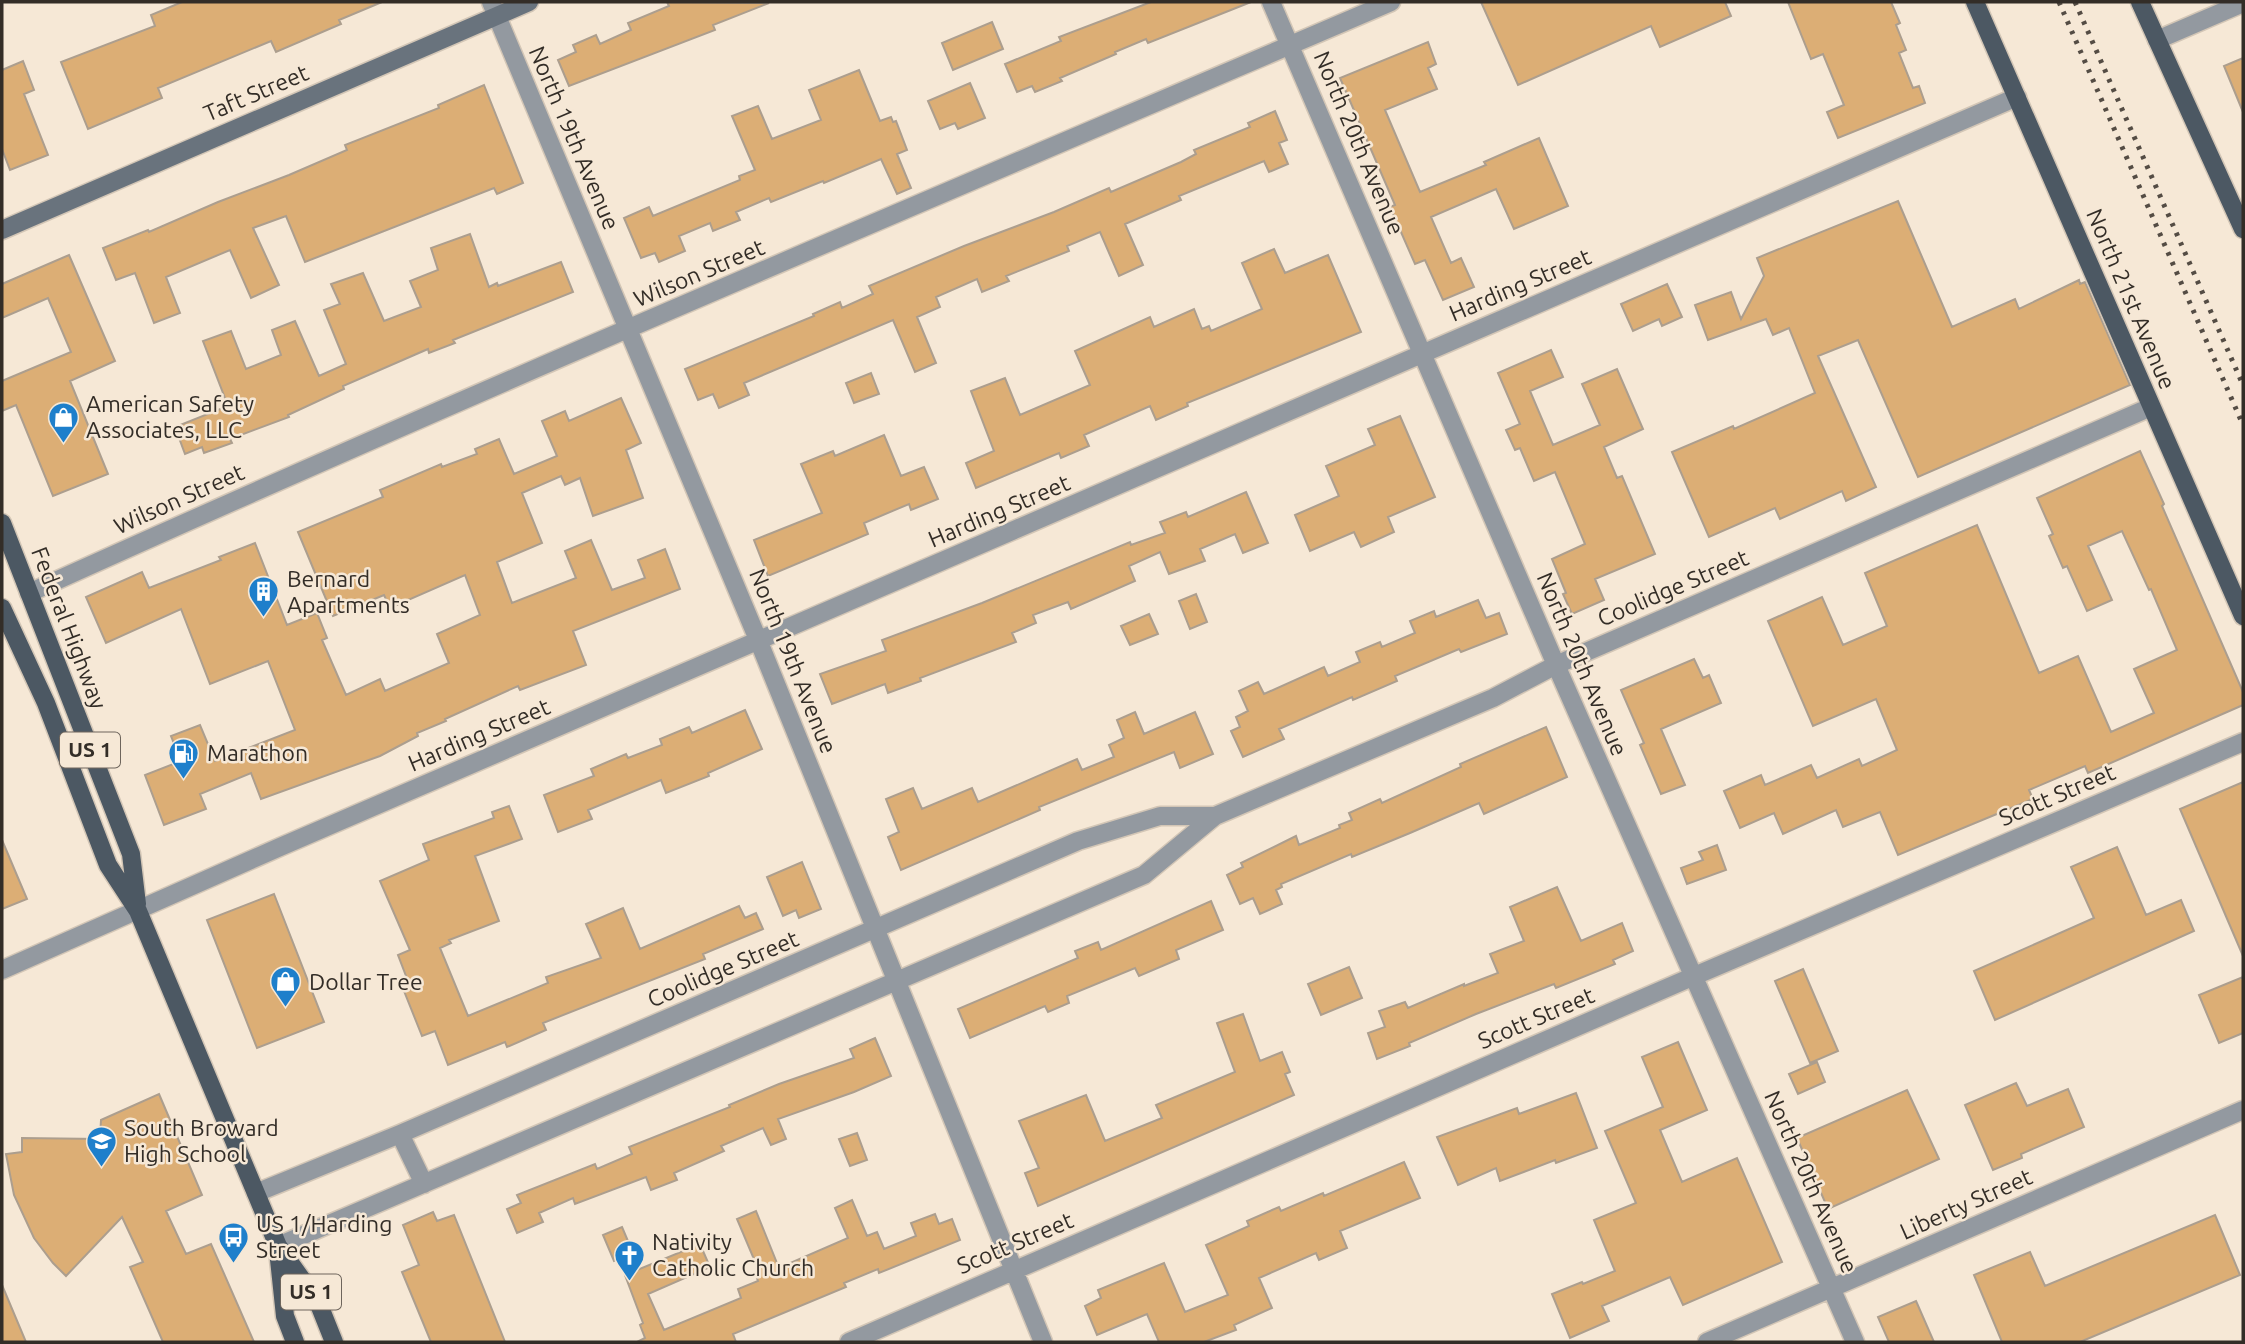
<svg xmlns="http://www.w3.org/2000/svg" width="2245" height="1344" viewBox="0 0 2245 1344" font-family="Ubuntu,sans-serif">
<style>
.building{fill:#dcae75;stroke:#ac9e8e;stroke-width:2}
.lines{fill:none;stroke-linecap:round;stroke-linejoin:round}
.street-casing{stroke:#d3c6b6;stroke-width:21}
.secondary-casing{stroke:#d3c6b6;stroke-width:21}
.primary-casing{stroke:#d3c6b6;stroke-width:21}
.street{stroke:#9399a0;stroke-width:18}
.secondary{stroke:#69737d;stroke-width:18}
.primary{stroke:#4c5863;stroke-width:18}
.rail{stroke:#544c44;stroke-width:5;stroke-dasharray:3.5 7;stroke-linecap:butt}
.labels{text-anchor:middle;stroke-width:5;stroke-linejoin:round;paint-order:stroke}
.shield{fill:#f6e8d6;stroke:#6e655c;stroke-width:2}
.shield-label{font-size:21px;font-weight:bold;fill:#332d27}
.street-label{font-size:23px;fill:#332d27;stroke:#f6e8d6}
.poi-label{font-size:23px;fill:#332d27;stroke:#f6e8d6;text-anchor:start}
</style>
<rect width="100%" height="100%" fill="#f6e8d6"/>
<path class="building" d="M 182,2 L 382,2 L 339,20 L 341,24 L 276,52 L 271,41 L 158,88 L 162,98 L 88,129 L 61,62 L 155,26 L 151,15 Z
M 667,2 L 769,3 L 713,25 L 715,30 L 569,86 L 558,60 L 576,52 L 573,45 L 596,35 L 600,44 L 631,30 L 628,23 L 669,6 Z
M 1151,2 L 1251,2 L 1148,43 L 1146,39 L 1115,52 L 1116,54 L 1060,78 L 1062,81 L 1035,92 L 1032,86 L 1017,92 L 1005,64 L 1061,41 L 1059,37 Z
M 1481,2 L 1725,2 L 1731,16 L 1660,47 L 1651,26 L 1518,85 Z
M 1788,2 L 1891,2 L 1900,23 L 1896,25 L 1906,50 L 1899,53 L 1913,88 L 1919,86 L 1925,103 L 1838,138 L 1827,112 L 1844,105 L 1823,54 L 1811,59 Z
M 992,22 L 1003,49 L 953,70 L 942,43 Z
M 1428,42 L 1436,64 L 1428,68 L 1437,89 L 1385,110 L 1420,192 L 1486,165 L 1484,162 L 1539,138 L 1568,206 L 1514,229 L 1496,189 L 1431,217 L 1451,263 L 1461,258 L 1474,287 L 1443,300 L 1425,260 L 1415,264 L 1390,207 L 1395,205 L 1340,78 Z
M 2243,58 L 2243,112 L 2224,66 Z
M 23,61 L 34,90 L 24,94 L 48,155 L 10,170 L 2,149 L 2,70 Z
M 859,70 L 880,121 L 891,117 L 893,122 L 896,121 L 907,150 L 897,154 L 911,188 L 897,194 L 881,159 L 824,183 L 823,181 L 771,202 L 769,198 L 736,212 L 740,220 L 713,231 L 710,223 L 679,236 L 685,251 L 659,262 L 655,253 L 641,258 L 624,218 L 649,207 L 653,216 L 740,180 L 739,176 L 755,170 L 732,116 L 758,106 L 772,139 L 821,120 L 809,90 Z
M 970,83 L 985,118 L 958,129 L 955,123 L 940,129 L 928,101 Z
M 484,85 L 523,183 L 497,194 L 494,188 L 305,262 L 286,216 L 253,228 L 279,285 L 251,298 L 230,250 L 166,277 L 180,313 L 154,323 L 135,273 L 116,280 L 103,248 L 148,230 L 149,232 L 218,202 L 289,175 L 347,150 L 345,145 L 439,108 L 438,105 Z
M 1275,111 L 1287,140 L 1279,143 L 1288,164 L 1269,172 L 1264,161 L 1179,196 L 1181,200 L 1125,224 L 1143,265 L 1119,276 L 1100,232 L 1067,246 L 1069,251 L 1006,276 L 1009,281 L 982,292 L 977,279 L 936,297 L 940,307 L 917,317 L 936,363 L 915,372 L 893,320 L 744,383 L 749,395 L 719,408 L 713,394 L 698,400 L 685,369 L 814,316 L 813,314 L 840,302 L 842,308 L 873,294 L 869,286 L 964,246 L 1054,212 L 1109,188 L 1111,192 L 1181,162 L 1196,154 L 1194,150 L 1250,127 L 1248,123 Z
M 1898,201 L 1952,327 L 2015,299 L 2019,309 L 2079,280 L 2080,284 L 2085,282 L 2130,385 L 1918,477 L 1858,340 L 1818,356 L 1876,487 L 1846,501 L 1842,491 L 1780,519 L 1775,508 L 1709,537 L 1672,452 L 1733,426 L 1734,429 L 1815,393 L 1789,328 L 1773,335 L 1766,319 L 1708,340 L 1695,305 L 1731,292 L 1741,319 L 1764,276 L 1757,258 Z
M 470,234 L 489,287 L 497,283 L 498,286 L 561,262 L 573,292 L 453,340 L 455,343 L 429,353 L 428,349 L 343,386 L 344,389 L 288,415 L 289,417 L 230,439 L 232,443 L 204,453 L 202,447 L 185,454 L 175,427 L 228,406 L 203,341 L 231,331 L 246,369 L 281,355 L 272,330 L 295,321 L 319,376 L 346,364 L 324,310 L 340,304 L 331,284 L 363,273 L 384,321 L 421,307 L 410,281 L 438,270 L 431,248 Z
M 1274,249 L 1285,273 L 1328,255 L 1361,332 L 1187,403 L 1188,406 L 1156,420 L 1150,406 L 1084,435 L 1089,446 L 1061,458 L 1059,453 L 976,488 L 966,463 L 994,451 L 971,391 L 1005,378 L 1020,415 L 1090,385 L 1075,351 L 1150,317 L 1154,327 L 1194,309 L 1202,329 L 1209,326 L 1211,331 L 1262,309 L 1242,263 Z
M 69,255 L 115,361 L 70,381 L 108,474 L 53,496 L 16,405 L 2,411 L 2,381 L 71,352 L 48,298 L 2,318 L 2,284 Z
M 1667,284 L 1682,317 L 1662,326 L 1659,319 L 1633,331 L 1621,304 Z
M 1551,350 L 1563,377 L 1530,391 L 1553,445 L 1600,425 L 1582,384 L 1617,369 L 1643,429 L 1604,447 L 1617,478 L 1622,476 L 1655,554 L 1595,579 L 1604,600 L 1572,614 L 1563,594 L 1566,593 L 1552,559 L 1585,544 L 1555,472 L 1534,481 L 1520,448 L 1515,450 L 1506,430 L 1520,424 L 1498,373 Z
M 871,373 L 879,394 L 854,403 L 846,383 Z
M 621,398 L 641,443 L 626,450 L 643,498 L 593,516 L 580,478 L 565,485 L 561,476 L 522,493 L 542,543 L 497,562 L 512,603 L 576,578 L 565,551 L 591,540 L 612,590 L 645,578 L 638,560 L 665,549 L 680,589 L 573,631 L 586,665 L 520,690 L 518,686 L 445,719 L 446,721 L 417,733 L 418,736 L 380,756 L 261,799 L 251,773 L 200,794 L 206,809 L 164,825 L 145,775 L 181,761 L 171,736 L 200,725 L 215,761 L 295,730 L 268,661 L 210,684 L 181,609 L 106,643 L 86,597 L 142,572 L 149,588 L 221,560 L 219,557 L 255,543 L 287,625 L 317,613 L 327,638 L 322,640 L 346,695 L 380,679 L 385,691 L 449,663 L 437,634 L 480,615 L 465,575 L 390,608 L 384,595 L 333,616 L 298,532 L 383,497 L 380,490 L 441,464 L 442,467 L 477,454 L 475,449 L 499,439 L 514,474 L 557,456 L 542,421 L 565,411 L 569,421 Z
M 1400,416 L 1435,497 L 1388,517 L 1394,532 L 1361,547 L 1354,532 L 1310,551 L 1295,515 L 1339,496 L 1326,466 L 1375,445 L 1368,429 Z
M 884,435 L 901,476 L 924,467 L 938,499 L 911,510 L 909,504 L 864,523 L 868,534 L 768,576 L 754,540 L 822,513 L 801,464 L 833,451 L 835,456 Z
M 2140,451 L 2164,504 L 2162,506 L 2243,692 L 2243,705 L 2088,773 L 2085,766 L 2029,790 L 2033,799 L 1898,855 L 1880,812 L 1843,827 L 1836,810 L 1783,834 L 1774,813 L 1740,828 L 1724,791 L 1761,775 L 1765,785 L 1811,765 L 1817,778 L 1859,759 L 1862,766 L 1897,750 L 1876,699 L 1813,726 L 1768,621 L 1822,597 L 1843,645 L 1887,626 L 1865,573 L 1977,525 L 2039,673 L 2078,656 L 2111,732 L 2154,713 L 2134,669 L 2177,650 L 2151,589 L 2149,590 L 2122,531 L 2088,546 L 2112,600 L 2087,611 L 2067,566 L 2063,568 L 2049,536 L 2053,534 L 2037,498 Z
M 1246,492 L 1268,543 L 1243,553 L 1235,534 L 1200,549 L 1205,561 L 1169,574 L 1160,552 L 1129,566 L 1135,581 L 1071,609 L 1068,602 L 1033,615 L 1036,623 L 1012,633 L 1016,642 L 920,678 L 921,681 L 888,693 L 885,684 L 832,704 L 820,674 L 886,651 L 882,640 L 982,603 L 1130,542 L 1131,545 L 1165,533 L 1160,522 L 1186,512 L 1188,517 Z
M 1196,594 L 1207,622 L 1190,629 L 1179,601 Z
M 1478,600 L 1486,618 L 1499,613 L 1507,634 L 1461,652 L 1459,649 L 1395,676 L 1397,681 L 1353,700 L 1352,697 L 1279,729 L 1284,739 L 1243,757 L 1231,731 L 1240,727 L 1236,717 L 1248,711 L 1239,691 L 1258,682 L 1264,694 L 1324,667 L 1328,676 L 1360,662 L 1356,652 L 1380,642 L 1382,647 L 1415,633 L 1410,621 L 1434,611 L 1436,617 Z
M 1149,614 L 1158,634 L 1130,645 L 1121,626 Z
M 1694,659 L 1703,678 L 1709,675 L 1721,703 L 1661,729 L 1685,785 L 1661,794 L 1640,745 L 1644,743 L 1621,690 Z
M 745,710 L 762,749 L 708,773 L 709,776 L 666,793 L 661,780 L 588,810 L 592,819 L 558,832 L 544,795 L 594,776 L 591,769 L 626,754 L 628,758 L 662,745 L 660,739 L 689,727 L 692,733 Z
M 1135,712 L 1144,734 L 1195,712 L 1213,754 L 1180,768 L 1174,752 L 1039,807 L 1040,810 L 901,870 L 888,837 L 899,832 L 886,799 L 913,788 L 922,809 L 972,788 L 978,802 L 1077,759 L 1082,770 L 1114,757 L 1109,745 L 1124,738 L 1117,720 Z
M 1546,727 L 1567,777 L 1484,814 L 1479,803 L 1410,833 L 1352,857 L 1351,854 L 1281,884 L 1282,887 L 1276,890 L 1282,904 L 1260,914 L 1253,898 L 1240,904 L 1227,875 L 1243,867 L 1241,863 L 1296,836 L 1299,845 L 1340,828 L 1339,825 L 1352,820 L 1349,813 L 1380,799 L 1382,803 L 1461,767 L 1460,764 Z
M 2243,782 L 2243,956 L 2180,809 Z
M 509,806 L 522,839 L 475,856 L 499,921 L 449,940 L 451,943 L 440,948 L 468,1016 L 548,983 L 546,977 L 601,958 L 586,924 L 623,908 L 640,949 L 739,906 L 745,918 L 756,913 L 763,929 L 703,954 L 705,959 L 543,1023 L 546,1030 L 507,1047 L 505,1042 L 448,1065 L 435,1031 L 422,1036 L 404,991 L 411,989 L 398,955 L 410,950 L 380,881 L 429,860 L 423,844 L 494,818 L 492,812 Z
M 2,840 L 27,899 L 2,909 Z
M 1717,845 L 1726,870 L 1687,884 L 1681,868 L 1703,860 L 1699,852 Z
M 2117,847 L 2146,915 L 2181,900 L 2194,931 L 1995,1020 L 1974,971 L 2094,918 L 2071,867 Z
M 802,862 L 821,909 L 799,918 L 796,910 L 783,916 L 767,877 Z
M 1557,887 L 1581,941 L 1622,923 L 1633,951 L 1613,960 L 1615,964 L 1556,988 L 1554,984 L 1476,1014 L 1409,1043 L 1410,1046 L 1377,1059 L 1368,1033 L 1385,1027 L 1379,1011 L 1405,1002 L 1408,1008 L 1464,984 L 1464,986 L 1498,973 L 1490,954 L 1524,941 L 1510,907 Z
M 274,894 L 324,1022 L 257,1048 L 207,920 Z
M 1211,901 L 1223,930 L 1176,950 L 1179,959 L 1139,976 L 1135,968 L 1067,996 L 1069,1003 L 1048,1012 L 1045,1006 L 970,1038 L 958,1009 L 1078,958 L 1075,951 L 1098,942 L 1101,950 Z
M 1349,967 L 1362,998 L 1321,1015 L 1308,984 Z
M 1803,969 L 1838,1051 L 1810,1063 L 1775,981 Z
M 2243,977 L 2243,1033 L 2219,1043 L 2199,995 Z
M 1243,1014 L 1260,1061 L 1282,1052 L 1290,1072 L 1285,1074 L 1294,1095 L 1038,1206 L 1025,1173 L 1039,1168 L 1019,1121 L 1086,1095 L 1105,1141 L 1162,1118 L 1156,1105 L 1235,1072 L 1217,1023 Z
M 875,1038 L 891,1076 L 854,1092 L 778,1119 L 786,1139 L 771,1145 L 763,1128 L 721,1146 L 724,1151 L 674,1173 L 677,1180 L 651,1190 L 646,1177 L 575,1204 L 573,1198 L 539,1213 L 543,1222 L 517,1233 L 507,1209 L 521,1203 L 517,1195 L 595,1164 L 597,1169 L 632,1154 L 629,1147 L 730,1107 L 729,1105 L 779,1084 L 854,1058 L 850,1049 Z
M 1678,1042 L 1707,1110 L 1660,1130 L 1682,1182 L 1737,1158 L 1782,1262 L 1683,1305 L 1670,1277 L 1602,1306 L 1609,1321 L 1570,1338 L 1552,1294 L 1582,1282 L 1583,1284 L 1615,1271 L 1594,1220 L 1636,1203 L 1605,1131 L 1663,1107 L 1642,1057 Z
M 1817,1062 L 1825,1082 L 1798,1094 L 1789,1074 Z
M 2016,1083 L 2027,1106 L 2068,1089 L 2084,1127 L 2021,1154 L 2022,1158 L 1993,1170 L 1965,1105 Z
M 1907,1090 L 1939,1159 L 1828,1209 L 1797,1138 Z
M 1576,1093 L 1597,1148 L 1556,1163 L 1555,1160 L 1500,1181 L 1496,1168 L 1458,1185 L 1437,1137 L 1517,1108 L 1519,1114 Z
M 159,1094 L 202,1195 L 166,1211 L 186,1254 L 211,1244 L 254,1342 L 163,1342 L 130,1267 L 143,1262 L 122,1217 L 66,1276 L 53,1263 L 34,1238 L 14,1195 L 6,1154 L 22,1152 L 22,1138 L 100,1139 L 101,1120 Z
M 857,1133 L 867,1160 L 850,1166 L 839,1139 Z
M 1404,1162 L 1420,1198 L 1340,1231 L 1347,1248 L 1319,1260 L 1316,1253 L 1259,1278 L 1272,1308 L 1234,1325 L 1236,1330 L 1204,1342 L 1159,1342 L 1147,1314 L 1097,1335 L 1085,1306 L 1101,1298 L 1098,1290 L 1164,1263 L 1185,1312 L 1228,1295 L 1206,1245 L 1249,1226 L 1247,1221 L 1279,1207 L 1281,1211 L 1323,1193 L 1324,1196 Z
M 852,1200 L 867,1236 L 877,1232 L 884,1249 L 916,1236 L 911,1223 L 935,1214 L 939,1224 L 952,1219 L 960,1240 L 879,1273 L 878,1269 L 844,1283 L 846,1287 L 733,1334 L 736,1342 L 637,1342 L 645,1338 L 640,1325 L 643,1323 L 625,1275 L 700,1244 L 710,1267 L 648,1294 L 664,1330 L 741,1298 L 738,1289 L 758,1281 L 755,1273 L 759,1271 L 737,1219 L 756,1211 L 779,1268 L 848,1238 L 835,1208 Z
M 433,1212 L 437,1221 L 454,1215 L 505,1342 L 431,1342 L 402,1272 L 419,1265 L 403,1225 Z
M 2215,1215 L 2240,1275 L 2080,1342 L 2002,1342 L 1974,1275 L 2030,1252 L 2045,1286 Z
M 622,1227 L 633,1253 L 614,1261 L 603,1235 Z
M 2,1285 L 26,1342 L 2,1342 Z
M 1916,1301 L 1934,1342 L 1889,1342 L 1878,1317 Z"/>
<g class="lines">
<defs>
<path id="street" d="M 491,2 L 759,642 L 1043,1342
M 1271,2 L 1556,665 L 1855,1342
M 2157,40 L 2243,3
M 29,593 C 479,389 936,197 1391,2
M 2,970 L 280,847 L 2017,97
M 400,1134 L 424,1184
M 256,1193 L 400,1134 L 1078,841 L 1160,816 L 1215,816
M 278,1246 L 1144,875 L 1215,816 L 1493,698 L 1556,665 L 2151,407
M 849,1342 L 1692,977 L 2243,742
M 1707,1342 L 2243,1110"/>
<path id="secondary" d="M 2,230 L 529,2"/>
<path id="primary" d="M 1975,2 L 2243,616
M 2140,2 L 2243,229
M 2,523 L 131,854 L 137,904
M 2,608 L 46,703 L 108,865 L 138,911 L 278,1246 L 318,1302 L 334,1342
M 278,1250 L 285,1316 L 295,1342"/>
</defs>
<use href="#street" class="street-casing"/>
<use href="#secondary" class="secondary-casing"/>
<use href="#primary" class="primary-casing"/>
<use href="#street" class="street"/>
<use href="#secondary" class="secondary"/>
<use href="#primary" class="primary"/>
<path class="rail" d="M 2059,2 L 2243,425
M 2075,2 L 2243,385"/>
</g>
<defs>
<symbol id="shop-pin" viewBox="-11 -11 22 30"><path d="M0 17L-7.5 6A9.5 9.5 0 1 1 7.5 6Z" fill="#1e7fcb" stroke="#f6e8d6"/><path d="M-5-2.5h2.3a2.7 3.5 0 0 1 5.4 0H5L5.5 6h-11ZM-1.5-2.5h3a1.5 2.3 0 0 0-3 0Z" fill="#fff"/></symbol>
<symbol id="building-pin" viewBox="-11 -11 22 30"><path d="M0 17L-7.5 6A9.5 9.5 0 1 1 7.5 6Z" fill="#1e7fcb" stroke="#f6e8d6"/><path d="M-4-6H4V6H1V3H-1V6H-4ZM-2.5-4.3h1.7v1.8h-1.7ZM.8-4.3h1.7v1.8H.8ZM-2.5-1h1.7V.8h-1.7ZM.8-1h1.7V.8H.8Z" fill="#fff"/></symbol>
<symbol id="fuel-pin" viewBox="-11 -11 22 30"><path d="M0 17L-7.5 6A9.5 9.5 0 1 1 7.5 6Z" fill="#1e7fcb" stroke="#f6e8d6"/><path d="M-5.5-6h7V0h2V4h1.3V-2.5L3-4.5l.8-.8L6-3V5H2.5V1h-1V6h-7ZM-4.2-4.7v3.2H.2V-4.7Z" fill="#fff"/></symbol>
<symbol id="school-pin" viewBox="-11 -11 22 30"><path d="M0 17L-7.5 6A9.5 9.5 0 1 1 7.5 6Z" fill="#1e7fcb" stroke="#f6e8d6"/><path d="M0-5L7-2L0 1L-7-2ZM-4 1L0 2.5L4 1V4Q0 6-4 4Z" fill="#fff"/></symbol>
<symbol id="bus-pin" viewBox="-11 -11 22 30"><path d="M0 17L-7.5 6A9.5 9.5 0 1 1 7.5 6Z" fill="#1e7fcb" stroke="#f6e8d6"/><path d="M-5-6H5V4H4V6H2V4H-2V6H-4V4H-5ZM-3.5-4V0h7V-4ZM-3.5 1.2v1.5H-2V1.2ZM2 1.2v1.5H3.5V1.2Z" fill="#fff"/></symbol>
<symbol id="church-pin" viewBox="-11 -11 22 30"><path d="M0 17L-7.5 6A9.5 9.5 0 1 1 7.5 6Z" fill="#1e7fcb" stroke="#f6e8d6"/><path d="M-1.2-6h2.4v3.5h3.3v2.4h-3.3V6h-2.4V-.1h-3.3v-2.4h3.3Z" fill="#fff"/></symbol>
</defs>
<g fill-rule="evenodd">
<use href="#shop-pin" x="46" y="400" width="35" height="47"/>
<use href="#building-pin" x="246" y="574" width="35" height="47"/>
<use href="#fuel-pin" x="166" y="736" width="35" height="47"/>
<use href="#shop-pin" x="268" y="964" width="35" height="47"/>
<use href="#school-pin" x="84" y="1124" width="35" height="47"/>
<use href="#bus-pin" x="216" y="1220" width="35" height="47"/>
<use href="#church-pin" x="612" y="1238" width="35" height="47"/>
</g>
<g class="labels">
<g class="shield">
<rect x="60" y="732.5" width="60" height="35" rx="5"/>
<rect x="281" y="1274.5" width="60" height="35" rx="5"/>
</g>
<g class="shield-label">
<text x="90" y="757">US 1</text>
<text x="311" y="1299">US 1</text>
</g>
<g class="street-label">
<text transform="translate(256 93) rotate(-23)" y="8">Taft Street</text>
<text transform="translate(574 138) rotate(67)" y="8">North 19th Avenue</text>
<text transform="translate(1359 143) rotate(67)" y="8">North 20th Avenue</text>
<text transform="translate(699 273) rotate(-23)" y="8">Wilson Street</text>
<text transform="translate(1520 285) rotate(-23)" y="8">Harding Street</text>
<text transform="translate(2131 299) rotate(67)" y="8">North 21st Avenue</text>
<text transform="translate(179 499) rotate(-24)" y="8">Wilson Street</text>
<text transform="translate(999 511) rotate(-23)" y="8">Harding Street</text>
<text transform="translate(1673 588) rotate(-23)" y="8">Coolidge Street</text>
<text transform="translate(69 628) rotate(69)" y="8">Federal Highway</text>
<text transform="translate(793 661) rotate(68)" y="8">North 19th Avenue</text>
<text transform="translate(1582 664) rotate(67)" y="8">North 20th Avenue</text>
<text transform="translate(479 735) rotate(-23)" y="8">Harding Street</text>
<text transform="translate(2057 795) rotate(-23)" y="8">Scott Street</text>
<text transform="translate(723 969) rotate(-23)" y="8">Coolidge Street</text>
<text transform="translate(1536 1018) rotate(-23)" y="8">Scott Street</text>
<text transform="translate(1811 1182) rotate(66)" y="8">North 20th Avenue</text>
<text transform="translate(1966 1204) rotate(-24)" y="8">Liberty Street</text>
<text transform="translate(1015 1243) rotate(-23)" y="8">Scott Street</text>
</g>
<g class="poi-label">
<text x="86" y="412">American Safety<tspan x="86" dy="26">Associates, LLC</tspan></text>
<text x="287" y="587">Bernard<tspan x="287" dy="26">Apartments</tspan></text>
<text x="207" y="761">Marathon</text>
<text x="309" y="990">Dollar Tree</text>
<text x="124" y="1136">South Broward<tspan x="124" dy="26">High School</tspan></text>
<text x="256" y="1232">US 1/Harding<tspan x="256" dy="26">Street</tspan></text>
<text x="652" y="1250">Nativity<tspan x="652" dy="26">Catholic Church</tspan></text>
</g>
</g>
<rect width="2245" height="1344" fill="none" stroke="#332d27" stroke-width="7"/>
</svg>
